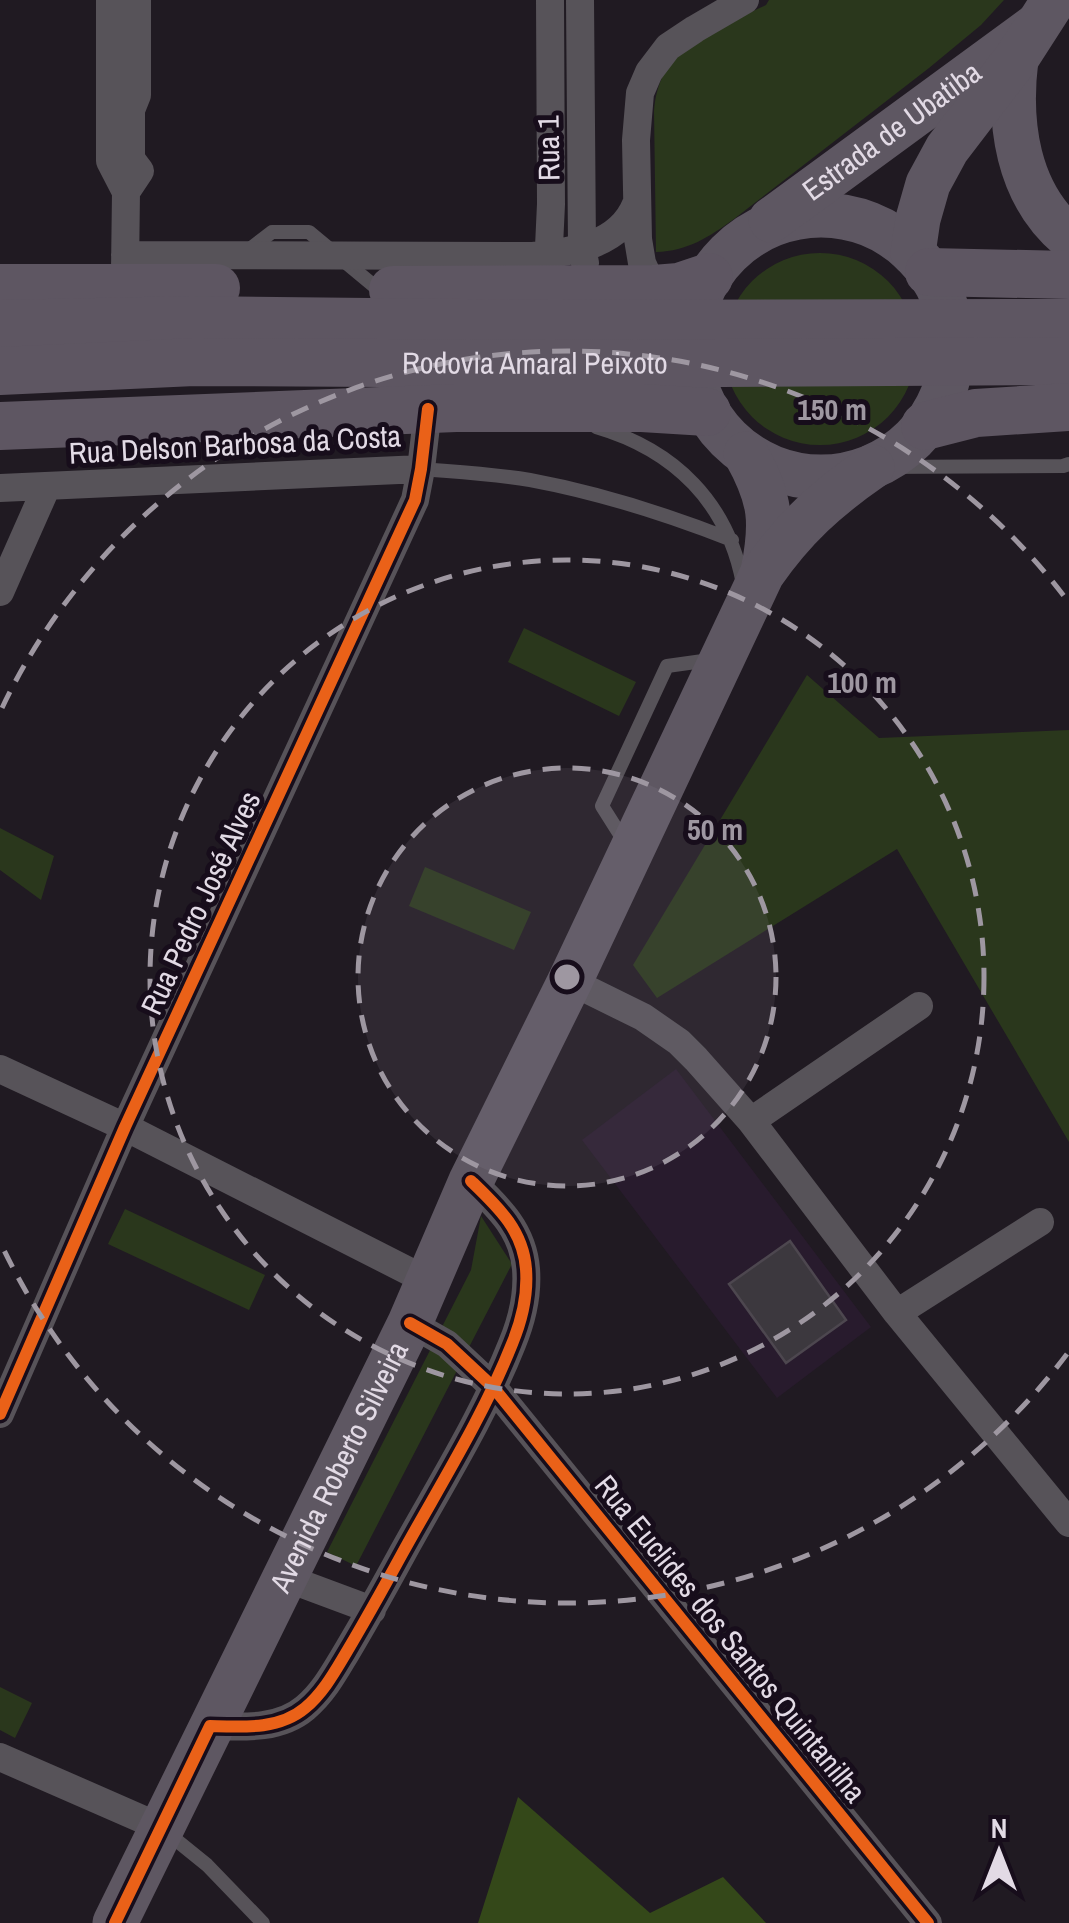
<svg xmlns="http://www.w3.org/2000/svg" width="1069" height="1923" viewBox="0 0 1069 1923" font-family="'Archivo Narrow',sans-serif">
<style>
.built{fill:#281b2d}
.green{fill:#2a371c}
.forest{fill:#344819}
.building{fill:#3c383e;stroke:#4d474f;stroke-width:2.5}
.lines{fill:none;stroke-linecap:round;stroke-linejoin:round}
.service{stroke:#575359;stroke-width:14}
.minor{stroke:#575359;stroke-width:28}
.primary{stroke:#5e5762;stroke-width:45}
.trunk{stroke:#5e5662;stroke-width:48}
.cycleway-casing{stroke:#170d1b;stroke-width:19}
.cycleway{stroke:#ea6118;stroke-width:12}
.ring{fill:none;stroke:#9e97a1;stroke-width:5;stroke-dasharray:18 12}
.labels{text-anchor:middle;stroke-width:10;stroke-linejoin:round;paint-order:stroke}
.street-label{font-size:30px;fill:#e2dae5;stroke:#170d1b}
.centre{fill:#9e97a1;stroke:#170d1b;stroke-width:5}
.ring-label{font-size:30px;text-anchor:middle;font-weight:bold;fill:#9e97a1;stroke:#170d1b;stroke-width:10;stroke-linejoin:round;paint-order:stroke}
</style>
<rect width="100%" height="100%" fill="#201a22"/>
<path class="built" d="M 676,1069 L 871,1327 L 777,1398 L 582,1140 Z"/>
<path class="green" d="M 769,0 L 1004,0 L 981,25 L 929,68 L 734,219 C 709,237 688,251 656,252 L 654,111 C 655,98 658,84 665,72 C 682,41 735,20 766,5 Z
M724 349a96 96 0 1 1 192 0a96 96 0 1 1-192 0Z
M 524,628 L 636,682 L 619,716 L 508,662 Z
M 807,675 L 879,738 L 1069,730 L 1069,1142 L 897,849 L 657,998 L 633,965 Z
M 0,828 L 54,856 L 41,900 L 0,870 Z
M 425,867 L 531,912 L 514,950 L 409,906 Z
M 125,1209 L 265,1275 L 249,1310 L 108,1244 Z
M 481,1216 L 512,1264 L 356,1566 L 327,1552 L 471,1270 Z
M 0,1687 L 32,1703 L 15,1738 L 0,1730 Z"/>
<path class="forest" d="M 518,1797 L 650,1913 L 723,1877 L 766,1923 L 478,1923 Z"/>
<path class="building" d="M 790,1241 L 846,1320 L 786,1363 L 729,1284 Z"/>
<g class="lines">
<path class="service" d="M 246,252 L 272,232 L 309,232 L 379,290
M 596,427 C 675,450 728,503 743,584
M 878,467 L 1063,466 L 1069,464
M 421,469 C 457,472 494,474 530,480 C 600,493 666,514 732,540
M 626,844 L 602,806 L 667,666 L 710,660
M 165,1831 L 207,1865 L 263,1923"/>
<path class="minor" d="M 110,0 L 110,161 L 126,192 L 125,270
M 580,0 L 582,247 L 585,263
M 126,192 L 140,171 L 131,159 L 131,110 L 137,95 L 137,0
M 125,255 L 533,256 C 572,252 620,245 636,204
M 548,268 L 551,204 L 550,0
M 654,289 L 642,263 L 638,239 L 636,140 L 640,93 L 649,72 L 668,47 L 695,29 L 745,0
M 0,488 L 421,469
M 0,592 L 47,486
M 570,981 L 643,1017 L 679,1042 L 696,1059 L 751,1121 L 897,1313 L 1069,1523
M 0,1069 L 125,1127 L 428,1281
M 751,1121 L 919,1006
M 897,1313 L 1040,1222
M 410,1323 L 447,1344 L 493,1387 L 928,1923
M 0,1414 L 125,1127 L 415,500 L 421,469 L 428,409
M 286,1578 L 372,1610
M 210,1726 C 242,1727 279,1730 305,1708 C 323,1693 334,1673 346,1653 C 365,1621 384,1587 402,1554 C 440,1485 483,1417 512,1344 C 522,1320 528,1295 526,1269 C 523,1230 498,1207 471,1181
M 0,1757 L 160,1827"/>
<g class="primary">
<path d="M 1016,59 C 1008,123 1017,193 1069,237"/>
<circle cx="821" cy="346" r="131"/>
<path id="s1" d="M 771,220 L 1036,26"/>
<path d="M 913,253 L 918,219 L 928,184 L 947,149 L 1016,59 L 1054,0"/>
<path d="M 746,454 C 771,499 773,522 763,572"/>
<path id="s2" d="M 115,1923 L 410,1323 L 471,1181 L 570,981 L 762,574 C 794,528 827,498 872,467"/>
</g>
<g class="trunk">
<path d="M 929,272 L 1069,275"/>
<path d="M 0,288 L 216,288"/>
<path d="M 393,290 L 654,289 L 679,287 L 709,277"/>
<path d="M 0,324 L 191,320 L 550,324 L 1069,323"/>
<path id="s3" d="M 0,371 L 194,362 L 550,364 L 1069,361"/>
<path d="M 0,426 L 456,408 L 642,408 L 707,412"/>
<path d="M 925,426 L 976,413 L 1069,407"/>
</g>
<defs>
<path id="cycleway" d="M 410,1323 L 447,1344 L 493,1387 L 928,1923
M 0,1414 L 125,1127 L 415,500 L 421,469 L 428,409
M 115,1923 L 210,1726 C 242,1727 279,1730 305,1708 C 323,1693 334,1673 346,1653 C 365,1621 384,1587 402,1554 C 440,1485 483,1417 512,1344 C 522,1320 528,1295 526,1269 C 523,1230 498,1207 471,1181"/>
</defs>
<use href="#cycleway" class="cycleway-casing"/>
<use href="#cycleway" class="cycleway"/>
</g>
<circle cx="567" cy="977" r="209" fill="#9e97a1" fill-opacity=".12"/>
<g class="ring">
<circle cx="567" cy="977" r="209"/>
<circle cx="567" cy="977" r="417"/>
<path d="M1067 1354A626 626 0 0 1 2 1246M2 708A626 626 0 0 1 1067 600"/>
</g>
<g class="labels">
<g class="street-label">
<text dy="10" stroke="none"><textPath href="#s1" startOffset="150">Estrada de Ubatiba</textPath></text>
<text transform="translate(549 148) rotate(-91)" y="10">Rua 1</text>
<text dy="10" stroke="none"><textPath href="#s3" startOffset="535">Rodovia Amaral Peixoto</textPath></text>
<text transform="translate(235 445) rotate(-3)" y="10">Rua Delson Barbosa da Costa</text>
<text transform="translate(201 903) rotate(-65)" y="10">Rua Pedro José Alves</text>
<text dy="10" stroke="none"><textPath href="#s2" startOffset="508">Avenida Roberto Silveira</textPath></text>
<text transform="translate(730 1639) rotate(51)" y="10">Rua Euclides dos Santos Quintanilha</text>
</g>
</g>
<circle cx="567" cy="977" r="15" class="centre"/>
<g class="ring-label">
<text x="832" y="420">150 m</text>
<text x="862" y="693">100 m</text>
<text x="715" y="840">50 m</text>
</g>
<g transform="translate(999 1853)" stroke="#170d1b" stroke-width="8" paint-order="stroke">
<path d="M0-8L18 38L0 25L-18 38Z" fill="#e2dae5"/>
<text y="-15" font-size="28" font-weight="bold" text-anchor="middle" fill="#e2dae5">N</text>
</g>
</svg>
